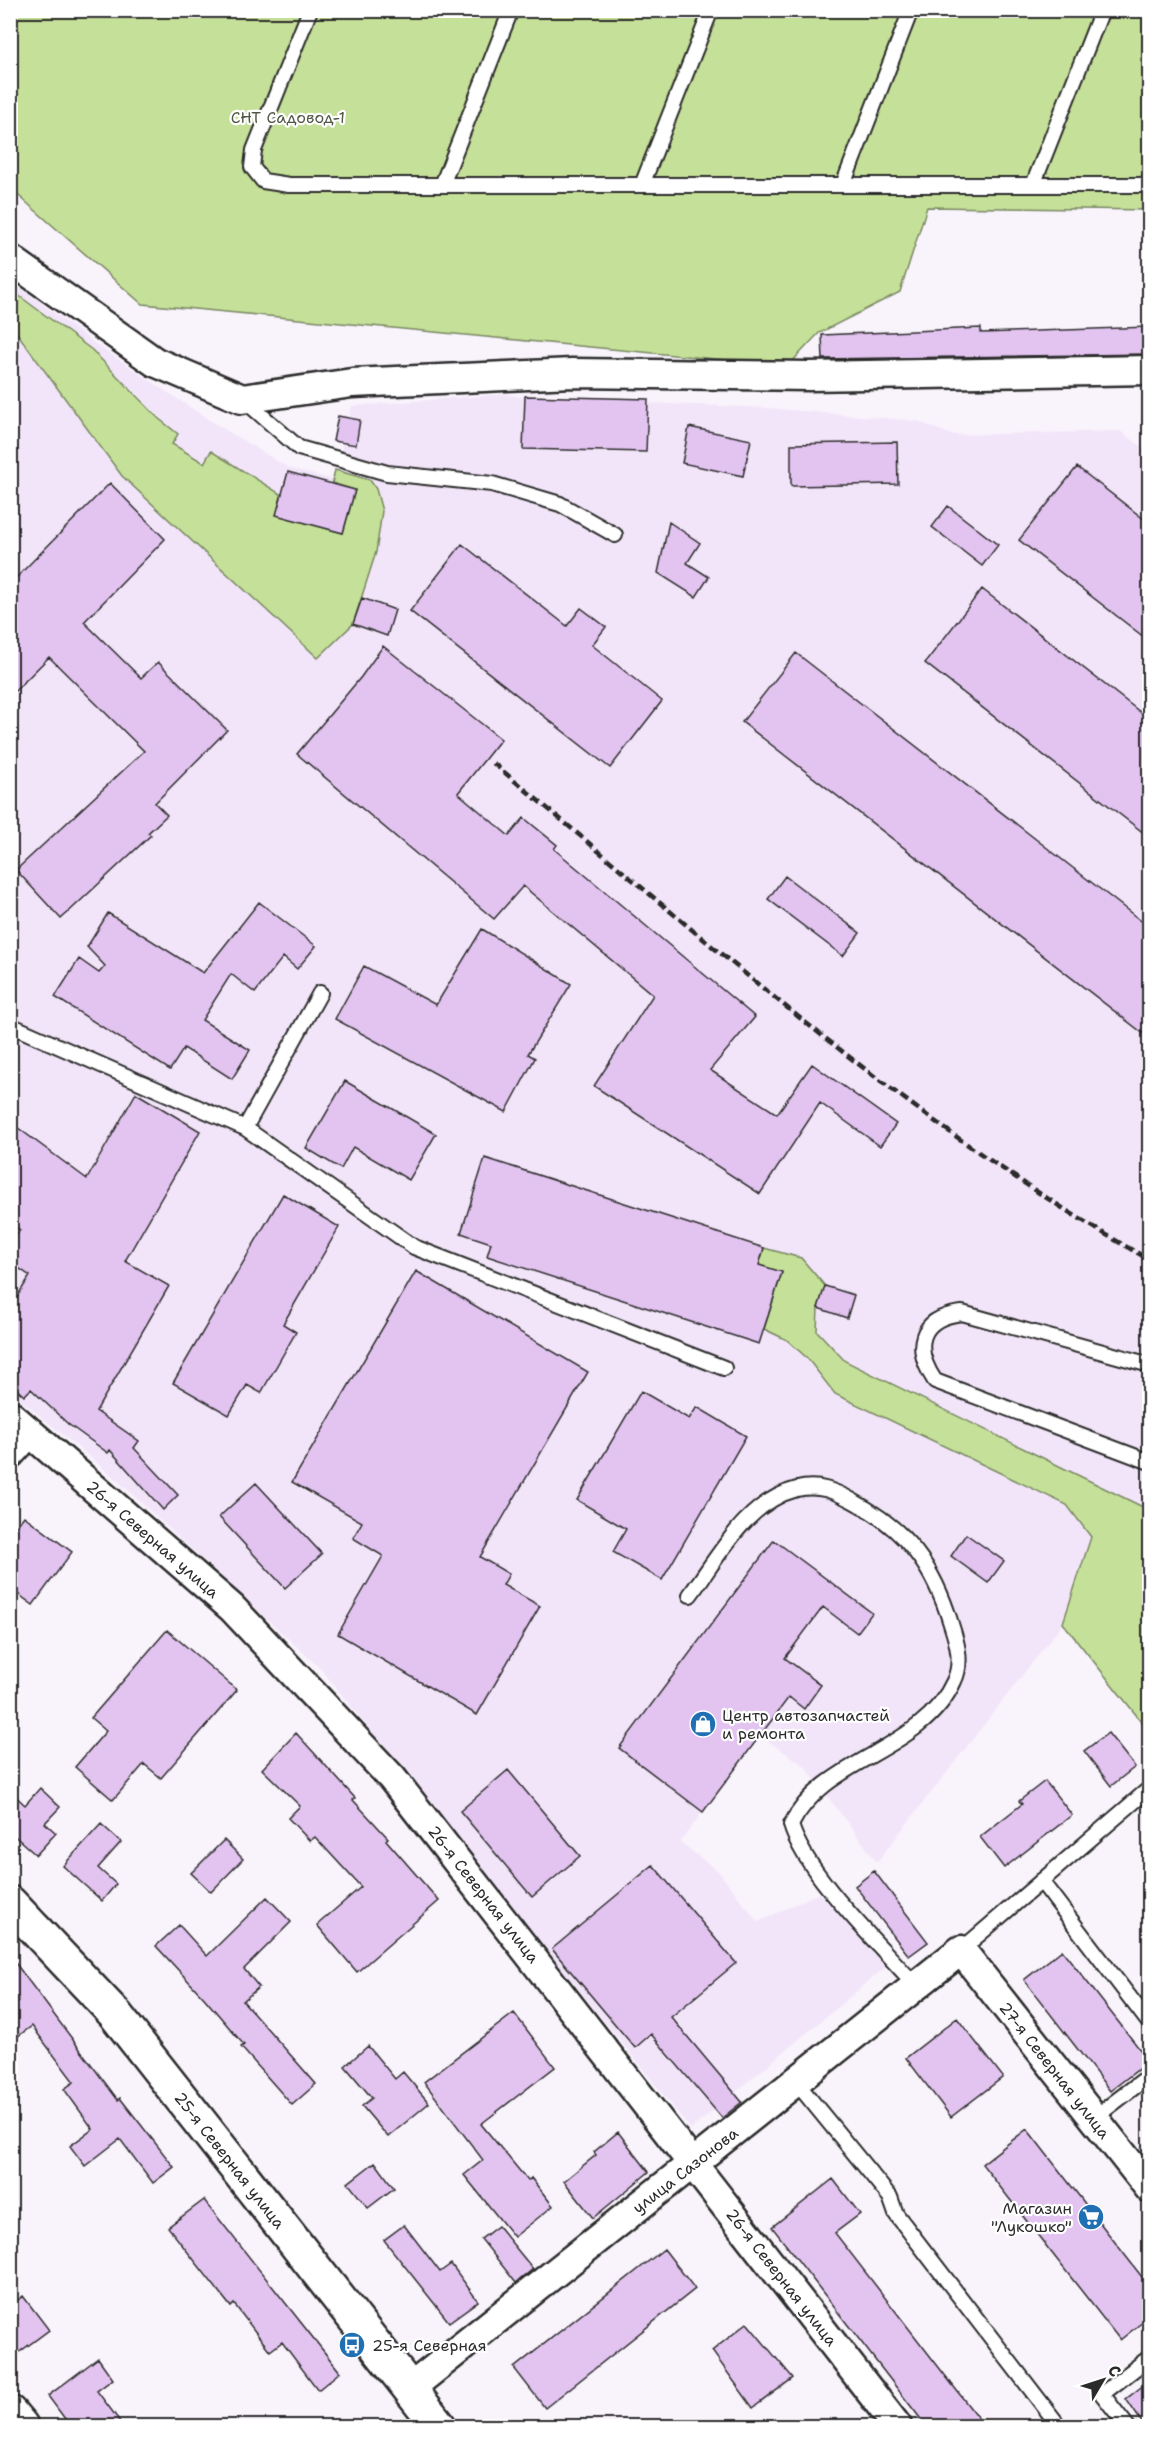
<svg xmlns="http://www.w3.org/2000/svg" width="1160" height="2437" viewBox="0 0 1160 2437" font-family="'Shantell Sans',sans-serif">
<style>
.built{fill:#f2e5f9}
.green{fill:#c5e098;stroke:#788662;stroke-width:1.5}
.building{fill:#e3c4f1;stroke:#2b2b2b;stroke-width:1.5}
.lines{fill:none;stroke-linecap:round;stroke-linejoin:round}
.service-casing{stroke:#2b2b2b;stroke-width:18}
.minor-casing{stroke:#2b2b2b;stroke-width:33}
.secondary-casing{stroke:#2b2b2b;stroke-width:38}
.service{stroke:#fff;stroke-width:14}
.minor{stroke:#fff;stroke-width:28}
.secondary{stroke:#fff;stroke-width:33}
.rail{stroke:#2b2b2b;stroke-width:4.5;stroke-dasharray:9 4.5;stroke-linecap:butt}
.labels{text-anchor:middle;stroke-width:4.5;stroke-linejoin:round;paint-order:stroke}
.park-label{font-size:16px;fill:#525846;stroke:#fff}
.street-label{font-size:16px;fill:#2b2b2b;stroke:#fff}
.poi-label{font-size:16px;fill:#2b2b2b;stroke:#fff;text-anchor:start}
</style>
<rect width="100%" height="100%" fill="#f9f3fc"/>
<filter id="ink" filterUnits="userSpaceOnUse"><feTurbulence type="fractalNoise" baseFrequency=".0167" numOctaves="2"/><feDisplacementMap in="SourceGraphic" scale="12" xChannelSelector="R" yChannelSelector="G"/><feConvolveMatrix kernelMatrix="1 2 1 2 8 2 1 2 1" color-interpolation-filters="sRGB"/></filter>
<g filter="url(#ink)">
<path class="built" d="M 10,280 L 97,345 L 209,420 L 289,468 L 334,480 L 352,406 L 506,394 L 525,398 L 768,408 L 917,421 L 952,435 L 1120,431 L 1149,452 L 1149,1731 L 1063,1623 L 877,1862 L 804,1765 L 760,1736 L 680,1842 L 718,1871 L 758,1922 L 819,1893 L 887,1966 L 691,2129 L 321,1669 L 109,1473 L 11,1392 Z"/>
<path class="green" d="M 11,11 L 1149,11 L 1149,210 L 927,207 L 900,292 L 819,333 L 788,366 L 142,304 L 11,189 Z
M 10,289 L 92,350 L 158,418 L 178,434 L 172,444 L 204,463 L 211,451 L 282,495 L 277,515 L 343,533 L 355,490 L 332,483 L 335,470 L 370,480 L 376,489 L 382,511 L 376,552 L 353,624 L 318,658 L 122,476 L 11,325 Z
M 764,1248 L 801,1258 L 825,1286 L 818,1308 L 817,1331 L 845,1361 L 1149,1510 L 1149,1731 L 1063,1623 L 1091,1537 L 1067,1505 L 835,1394 L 807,1358 L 787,1340 L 764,1329 L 782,1273 L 759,1265 Z"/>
<path class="building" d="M 1149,327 L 1149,354 L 823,359 L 822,335 L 981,328 L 981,333 Z
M 525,396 L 648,399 L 646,452 L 523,449 Z
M 338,416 L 360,420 L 356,445 L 333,441 Z
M 689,427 L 751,440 L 743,476 L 682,463 Z
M 897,442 L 898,484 L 791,486 L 791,444 Z
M 1077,467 L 1149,523 L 1149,641 L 1019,540 Z
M 288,472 L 355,490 L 343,533 L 276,515 Z
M 110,483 L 165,539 L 84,622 L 141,678 L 158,662 L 227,730 L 155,803 L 167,815 L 148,833 L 151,835 L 61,919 L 16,870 L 144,751 L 49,657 L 10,696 L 10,584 Z
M 948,506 L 998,545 L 982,566 L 932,527 Z
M 669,522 L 700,543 L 687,563 L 709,577 L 696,597 L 658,573 Z
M 462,544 L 567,626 L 581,608 L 606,627 L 592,645 L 662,701 L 610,768 L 410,611 Z
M 982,589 L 1149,719 L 1149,837 L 925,663 Z
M 362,598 L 395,610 L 387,636 L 353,624 Z
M 383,646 L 501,739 L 458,793 L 509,836 L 524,818 L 557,845 L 554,849 L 755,1017 L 710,1070 L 777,1114 L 812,1064 L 896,1124 L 880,1146 L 820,1103 L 760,1194 L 594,1086 L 653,995 L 523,886 L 494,919 L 297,754 L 361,677 Z
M 796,653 L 1149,927 L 1149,1038 L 742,722 Z
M 785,876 L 860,933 L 843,956 L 768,899 Z
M 259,902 L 316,946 L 297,969 L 283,957 L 255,993 L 231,974 L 202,1020 L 250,1050 L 232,1079 L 184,1048 L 170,1070 L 55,997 L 79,959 L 99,973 L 105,966 L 87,947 L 108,913 L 203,973 Z
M 482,929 L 571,984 L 528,1054 L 535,1058 L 506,1112 L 335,1019 L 364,966 L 436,1005 Z
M 345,1081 L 436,1134 L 409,1180 L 353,1147 L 341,1169 L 306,1148 Z
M 136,1093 L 200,1131 L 125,1261 L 169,1286 L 96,1411 L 139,1441 L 134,1448 L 178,1495 L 163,1510 L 110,1450 L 108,1453 L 68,1424 L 31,1389 L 24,1396 L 10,1383 L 10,1308 L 30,1276 L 10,1262 L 10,1245 L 20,1230 L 10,1223 L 10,1122 L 87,1179 Z
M 485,1158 L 764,1248 L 759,1265 L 782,1272 L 759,1344 L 487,1256 L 491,1243 L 461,1233 Z
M 283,1194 L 339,1227 L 283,1324 L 296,1332 L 261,1393 L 247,1385 L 229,1415 L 173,1383 Z
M 416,1271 L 588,1372 L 480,1557 L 509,1574 L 503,1585 L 540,1606 L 477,1715 L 338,1634 L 383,1556 L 353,1538 L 362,1522 L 292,1482 Z
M 825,1286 L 854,1295 L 847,1318 L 818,1308 Z
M 641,1391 L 689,1419 L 697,1407 L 746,1436 L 662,1580 L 613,1552 L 626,1529 L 577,1500 Z
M 256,1483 L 322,1554 L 285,1588 L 219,1517 Z
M 24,1516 L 72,1552 L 33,1605 L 10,1588 L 10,1535 Z
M 966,1534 L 1004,1561 L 988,1583 L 951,1556 Z
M 774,1540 L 872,1613 L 857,1633 L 823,1607 L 785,1658 L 821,1685 L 804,1709 L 789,1697 L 703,1812 L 619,1748 Z
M 167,1630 L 237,1690 L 161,1778 L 144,1764 L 113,1800 L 75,1767 L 106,1731 L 91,1718 Z
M 296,1733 L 355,1798 L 353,1800 L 388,1838 L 386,1840 L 439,1901 L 357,1972 L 317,1925 L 361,1887 L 315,1837 L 310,1841 L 288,1818 L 300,1806 L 262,1769 Z
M 1108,1733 L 1135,1767 L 1111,1786 L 1084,1751 Z
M 508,1770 L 580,1856 L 532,1897 L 460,1811 Z
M 1045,1781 L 1072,1815 L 1004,1868 L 980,1837 L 1022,1804 L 1019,1801 Z
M 40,1788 L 60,1807 L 45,1823 L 56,1833 L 36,1855 L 10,1832 L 10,1791 L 25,1805 Z
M 101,1824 L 121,1842 L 98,1868 L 116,1884 L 102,1901 L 63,1866 Z
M 224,1840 L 243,1859 L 211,1892 L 191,1873 Z
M 653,1865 L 736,1963 L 671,2017 L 742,2102 L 722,2118 L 651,2034 L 635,2048 L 552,1949 Z
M 874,1871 L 928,1942 L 909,1956 L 855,1886 Z
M 267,1897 L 291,1922 L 244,1969 L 259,1987 L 243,2001 L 316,2084 L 292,2105 L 241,2047 L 244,2045 L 205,1999 L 156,1946 L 179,1925 L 207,1956 Z
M 1062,1950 L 1149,2061 L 1110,2091 L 1024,1980 Z
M 10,1956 L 118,2100 L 120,2098 L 174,2167 L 153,2183 L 120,2139 L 85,2166 L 70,2146 L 93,2129 L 64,2089 L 74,2082 L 32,2026 L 10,2042 Z
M 514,2013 L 555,2067 L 481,2124 L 528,2181 L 531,2178 L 553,2206 L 514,2237 L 464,2175 L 483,2160 L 424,2082 Z
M 957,2018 L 1003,2077 L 951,2117 L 906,2058 Z
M 368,2046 L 395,2079 L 403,2072 L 429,2103 L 388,2137 L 362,2106 L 372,2098 L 345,2066 Z
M 1027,2129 L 1149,2286 L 1149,2317 L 1120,2340 L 982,2164 Z
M 618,2132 L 649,2172 L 593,2218 L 564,2181 L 596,2155 L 594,2152 Z
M 375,2162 L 394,2188 L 368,2208 L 348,2183 Z
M 833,2179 L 860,2214 L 835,2233 L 985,2427 L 927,2427 L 772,2227 Z
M 204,2200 L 340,2372 L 318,2390 L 282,2342 L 270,2351 L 234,2304 L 231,2307 L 168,2227 Z
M 404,2225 L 440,2272 L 451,2264 L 478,2301 L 449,2322 L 384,2240 Z
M 498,2226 L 533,2269 L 516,2283 L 481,2239 Z
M 664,2249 L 695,2289 L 545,2408 L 514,2368 Z
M 23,2296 L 49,2330 L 10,2359 L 10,2306 Z
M 747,2323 L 793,2378 L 753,2408 L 712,2351 Z
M 98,2358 L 113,2379 L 97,2391 L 124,2427 L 71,2427 L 48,2396 Z
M 1149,2381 L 1149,2427 L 1145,2427 L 1126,2399 Z"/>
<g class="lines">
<defs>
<path id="service" d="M 310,10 L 254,150 L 252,167 L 263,181 L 289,185 L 1150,185
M 442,185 L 511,10
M 642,185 L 711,10
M 843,185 L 911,10
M 1033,185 L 1102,10
M 244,400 L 299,448 L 387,473 L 492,484 L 560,504 L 615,535
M 10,1025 L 245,1128 L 414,1247 L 724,1368
M 245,1128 L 320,993
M 1150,1365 L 962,1313 C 918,1318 913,1348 935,1381 L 1150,1462
M 690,1595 C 719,1556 746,1502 797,1489 C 819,1484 835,1491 853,1501 C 906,1529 934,1567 951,1624 C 957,1642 963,1663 954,1681 C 922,1753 824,1757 791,1825 C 805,1874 881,1946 916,1986
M 1041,1881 L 1150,2024
M 961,1950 L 1150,1788
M 796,2082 L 890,2197 L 896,2214 L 1059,2426
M 1094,2118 L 1150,2075
M 1127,2426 L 1102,2394 L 1150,2357"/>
<path id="minor" d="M 10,259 L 155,362 L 242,399 L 352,383 L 572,373 L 809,376 L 1150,370
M 10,1415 L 232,1608 L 392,1778 L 897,2426
M 10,1454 L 30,1432
M 409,2389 L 961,1950 L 1150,2189"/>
<path id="secondary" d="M 10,1903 L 115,2014 L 439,2426
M 10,2413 L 21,2426"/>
</defs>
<use href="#service" class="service-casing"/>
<use href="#minor" class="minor-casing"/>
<use href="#secondary" class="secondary-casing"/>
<use href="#service" class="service"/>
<use href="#minor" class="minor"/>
<use href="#secondary" class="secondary"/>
<path class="rail" d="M 493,763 C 704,937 910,1126 1150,1260"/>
</g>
</g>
<defs>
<symbol id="shop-disc" viewBox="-11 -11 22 22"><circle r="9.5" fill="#1f6fb2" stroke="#fff"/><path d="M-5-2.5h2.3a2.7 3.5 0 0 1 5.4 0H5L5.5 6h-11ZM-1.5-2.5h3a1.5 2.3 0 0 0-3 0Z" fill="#fff"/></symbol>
<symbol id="supermarket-disc" viewBox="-11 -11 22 22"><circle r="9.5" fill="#1f6fb2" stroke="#fff"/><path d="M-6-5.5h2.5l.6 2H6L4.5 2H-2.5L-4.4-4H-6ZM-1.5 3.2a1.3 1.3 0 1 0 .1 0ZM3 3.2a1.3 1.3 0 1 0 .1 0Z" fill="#fff"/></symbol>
<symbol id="bus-disc" viewBox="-11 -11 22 22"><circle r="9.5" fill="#1f6fb2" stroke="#fff"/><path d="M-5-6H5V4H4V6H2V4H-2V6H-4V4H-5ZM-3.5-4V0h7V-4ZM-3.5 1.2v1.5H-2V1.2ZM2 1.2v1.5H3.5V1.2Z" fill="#fff"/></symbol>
</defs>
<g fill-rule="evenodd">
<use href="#shop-disc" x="688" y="1709" width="30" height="30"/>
<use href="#supermarket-disc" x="1076" y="2202" width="30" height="30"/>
<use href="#bus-disc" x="337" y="2330" width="30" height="30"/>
</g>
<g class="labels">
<g class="park-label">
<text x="288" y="123">СНТ Садовод-1</text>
</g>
<g class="street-label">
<text transform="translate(153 1539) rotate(41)" y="6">26-я Северная улица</text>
<text transform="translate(484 1894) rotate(52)" y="6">26-я Северная улица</text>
<text transform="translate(1055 2070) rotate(52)" y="6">27-я Северная улица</text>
<text transform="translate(230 2160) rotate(52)" y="6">25-я Северная улица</text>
<text transform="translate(685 2170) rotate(-38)" y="6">улица Сазонова</text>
<text transform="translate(782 2277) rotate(52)" y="6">26-я Северная улица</text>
</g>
<g class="poi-label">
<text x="722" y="1721">Центр автозапчастей<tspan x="722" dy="18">и ремонта</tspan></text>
<text x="1072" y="2214" text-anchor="end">Магазин<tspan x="1072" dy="18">"Лукошко"</tspan></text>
<text x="372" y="2351">25-я Северная</text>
</g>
</g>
<rect width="1160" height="2437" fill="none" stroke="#fff" stroke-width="36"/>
<rect x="18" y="18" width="1124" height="2401" fill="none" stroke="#2b2b2b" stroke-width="2" filter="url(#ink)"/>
<g transform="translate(1103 2380) rotate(51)" stroke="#ffffff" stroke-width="4.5" paint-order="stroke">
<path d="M0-4.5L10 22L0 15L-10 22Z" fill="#2b2b2b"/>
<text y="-9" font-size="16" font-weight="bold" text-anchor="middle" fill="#2b2b2b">С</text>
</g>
</svg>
